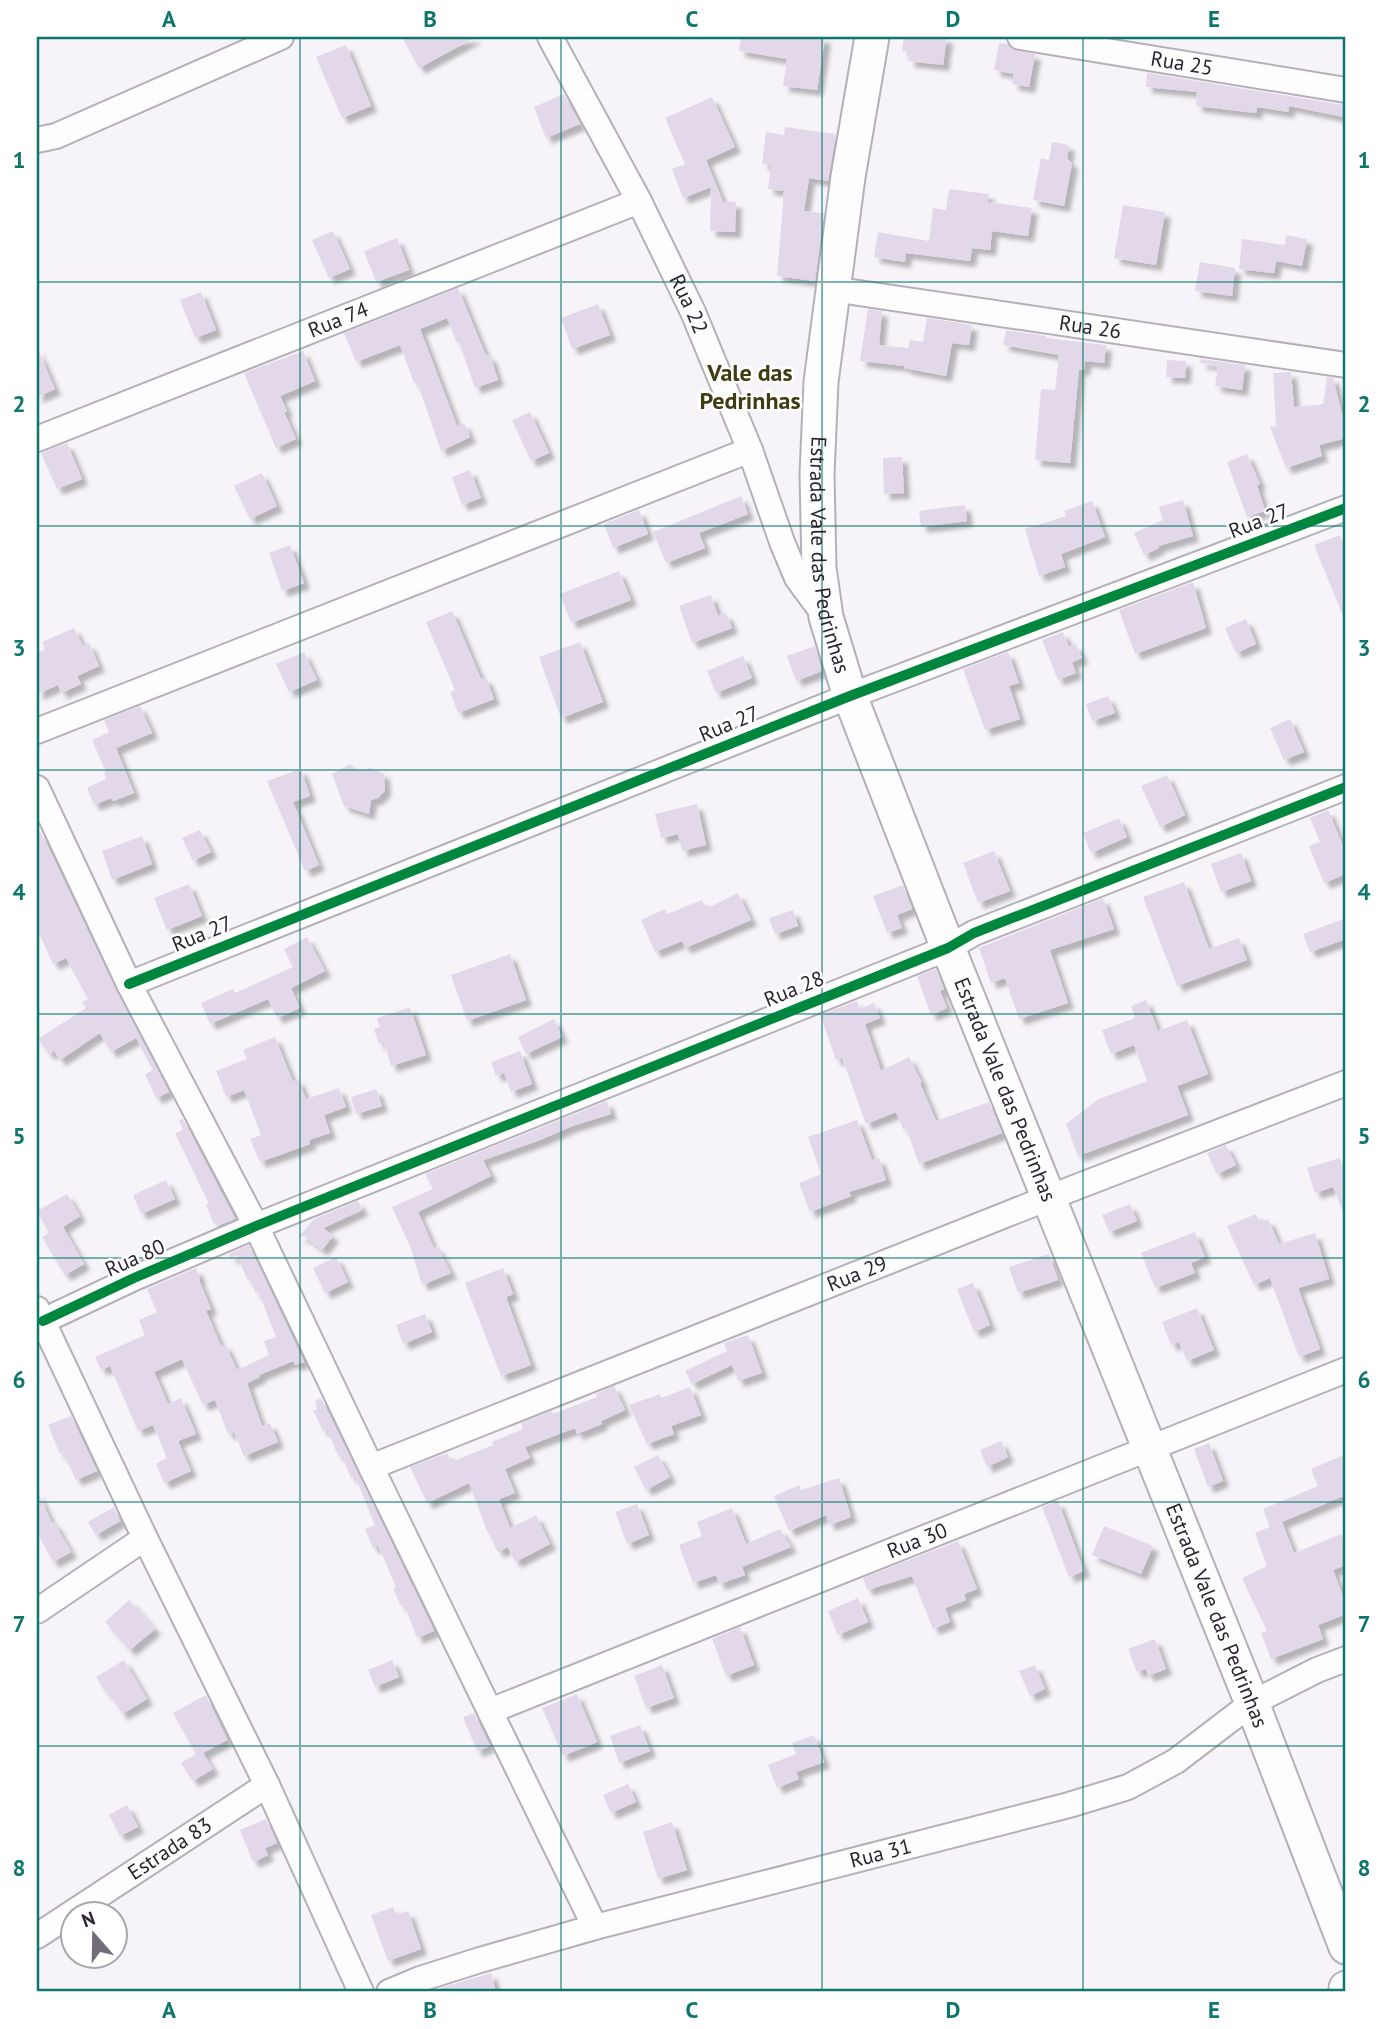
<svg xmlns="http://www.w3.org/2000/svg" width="1383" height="2029" viewBox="0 0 1383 2029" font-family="'PT Sans',sans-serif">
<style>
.building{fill:#e3d8ea;filter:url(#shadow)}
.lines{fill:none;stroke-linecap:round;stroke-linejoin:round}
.minor-casing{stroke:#b5b0b8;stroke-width:28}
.secondary-casing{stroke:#b5b0b8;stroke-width:37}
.minor{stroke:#fefdfe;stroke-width:24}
.secondary{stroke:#fefdfe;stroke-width:33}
.cycleway-casing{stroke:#fff;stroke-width:15}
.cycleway{stroke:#00873e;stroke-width:10}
.grid{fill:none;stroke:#0f766e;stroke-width:2;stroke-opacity:0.55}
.labels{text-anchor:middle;stroke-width:5;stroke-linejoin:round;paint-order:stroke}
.street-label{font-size:21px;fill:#2b242f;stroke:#fff}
.quarter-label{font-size:24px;font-weight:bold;fill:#403b11;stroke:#fff}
.neatline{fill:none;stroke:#0f766e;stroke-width:2.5}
.grid-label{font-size:23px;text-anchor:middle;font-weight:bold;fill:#0f766e}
</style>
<defs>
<filter id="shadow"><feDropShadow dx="6" dy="6" stdDeviation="2" flood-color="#0004"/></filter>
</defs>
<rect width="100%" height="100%" fill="#f7f4f9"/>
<path class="building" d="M 402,37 L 476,37 L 419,68 Z
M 741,37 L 825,37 L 817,90 L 783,86 L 787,59 L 739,51 Z
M 904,37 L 947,37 L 943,65 L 908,61 L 910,52 L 902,51 Z
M 999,43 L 1007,44 L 1017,51 L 1035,54 L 1029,87 L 1012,84 L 1014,74 L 994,70 Z
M 346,45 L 371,106 L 342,118 L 316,57 Z
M 1147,73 L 1344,105 L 1343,117 L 1289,106 L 1288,112 L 1257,107 L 1256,113 L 1196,106 L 1197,92 L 1146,87 Z
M 564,94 L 580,124 L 546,138 L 534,107 Z
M 712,97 L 735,147 L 706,160 L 723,202 L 736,202 L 735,232 L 710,231 L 711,187 L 683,198 L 672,169 L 685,164 L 665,118 Z
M 785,127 L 836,134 L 828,181 L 809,178 L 804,211 L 824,213 L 815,281 L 777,276 L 784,191 L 768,189 L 771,165 L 762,164 L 766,132 L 784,135 Z
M 1052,142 L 1069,145 L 1067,159 L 1072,163 L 1064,206 L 1033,200 L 1041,158 L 1049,160 Z
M 949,189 L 989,194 L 987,202 L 1032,208 L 1028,236 L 992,231 L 990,250 L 972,248 L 970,261 L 906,253 L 905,262 L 874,257 L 878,232 L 929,241 L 933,208 L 946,210 Z
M 1123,205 L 1165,212 L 1156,265 L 1114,258 Z
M 333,231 L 350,269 L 329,278 L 312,240 Z
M 1286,235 L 1307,239 L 1302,266 L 1276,261 L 1274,273 L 1239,269 L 1242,239 L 1285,245 Z
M 397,238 L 409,270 L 376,282 L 364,251 Z
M 1200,262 L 1235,268 L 1232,296 L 1195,291 Z
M 458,288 L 486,356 L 490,355 L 498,380 L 475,388 L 459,342 L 457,343 L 447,318 L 420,329 L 457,426 L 464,423 L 470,437 L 441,451 L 417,382 L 414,383 L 400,345 L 356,362 L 344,333 Z
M 201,292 L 216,330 L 195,338 L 180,300 Z
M 598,304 L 610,335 L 572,349 L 561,318 Z
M 868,309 L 882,311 L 879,345 L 908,348 L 910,340 L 923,342 L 927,318 L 972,325 L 969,345 L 952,343 L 946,376 L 904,368 L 905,366 L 860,361 Z
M 1006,330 L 1046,336 L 1046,338 L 1106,345 L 1104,363 L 1085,361 L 1084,370 L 1079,369 L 1070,463 L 1035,460 L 1041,389 L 1055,390 L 1059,355 L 1003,345 Z
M 37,348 L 55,389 L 37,397 Z
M 303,351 L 315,381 L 280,396 L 287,411 L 284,412 L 296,439 L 276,448 L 244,373 Z
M 1201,359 L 1245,365 L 1242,390 L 1215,386 L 1218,365 L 1200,363 Z
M 1167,360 L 1186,361 L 1185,378 L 1166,377 Z
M 1291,372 L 1294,407 L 1323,404 L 1327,377 L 1333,378 L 1346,430 L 1346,438 L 1319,445 L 1322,456 L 1286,468 L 1270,427 L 1276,426 L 1273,373 Z
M 530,412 L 549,453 L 531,461 L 512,420 Z
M 67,443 L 82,479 L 57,489 L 41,453 Z
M 1247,454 L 1260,484 L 1257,485 L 1265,511 L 1247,517 L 1227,462 Z
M 902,457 L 904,493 L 884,494 L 883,458 Z
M 470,470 L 481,498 L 462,505 L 452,477 Z
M 262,473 L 277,506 L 250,519 L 234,486 Z
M 741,496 L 748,514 L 699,533 L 705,548 L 666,563 L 653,532 Z
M 1183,500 L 1193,536 L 1158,546 L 1159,548 L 1144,555 L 1134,533 L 1163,520 L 1159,507 Z
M 1092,501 L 1105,537 L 1061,554 L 1065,567 L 1039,576 L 1025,529 L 1066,516 L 1064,511 Z
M 965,505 L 967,521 L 921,527 L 919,511 Z
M 639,510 L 648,534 L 613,548 L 604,524 Z
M 1340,535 L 1346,552 L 1345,621 L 1314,545 Z
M 290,545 L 304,583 L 282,591 L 269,553 Z
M 619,571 L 631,600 L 571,623 L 560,594 Z
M 1193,582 L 1206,628 L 1135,654 L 1119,610 Z
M 711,595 L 718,616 L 726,613 L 732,628 L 692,643 L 679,606 Z
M 452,611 L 481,679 L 486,678 L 494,699 L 458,713 L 450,692 L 455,690 L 426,622 Z
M 1246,619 L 1256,644 L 1236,653 L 1225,628 Z
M 74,628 L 83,646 L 89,643 L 99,666 L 77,676 L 81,684 L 61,693 L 58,685 L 37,694 L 37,653 L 45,650 L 42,642 Z
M 1063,632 L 1069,647 L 1076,644 L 1082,658 L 1072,662 L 1076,673 L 1058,680 L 1042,640 Z
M 580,642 L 603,702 L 561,718 L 539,657 Z
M 815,646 L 822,671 L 796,681 L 787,656 Z
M 304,652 L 317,680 L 289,692 L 276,664 Z
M 1008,652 L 1019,683 L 1009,686 L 1020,719 L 985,730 L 963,669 Z
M 743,656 L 752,678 L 716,693 L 707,671 Z
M 1108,696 L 1115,713 L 1092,721 L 1086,704 Z
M 140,706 L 152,733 L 116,748 L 134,793 L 113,801 L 111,798 L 94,805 L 87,788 L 106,779 L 104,773 L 106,772 L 92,740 L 109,732 L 104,720 Z
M 1290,719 L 1304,752 L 1284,760 L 1270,728 Z
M 350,764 L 358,771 L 371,768 L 384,774 L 385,790 L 378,798 L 371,800 L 369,814 L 344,806 L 332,774 Z
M 301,769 L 310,796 L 293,802 L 319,865 L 305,871 L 267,781 Z
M 1167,775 L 1185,815 L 1160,827 L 1141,786 Z
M 697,804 L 706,845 L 682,851 L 678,834 L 661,838 L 655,814 Z
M 1328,810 L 1346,853 L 1346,874 L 1324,883 L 1309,846 L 1320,842 L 1310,818 Z
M 1119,818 L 1127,837 L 1091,853 L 1083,833 Z
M 200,830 L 211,852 L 193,861 L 182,838 Z
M 41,832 L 116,990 L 169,1092 L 156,1098 L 145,1074 L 153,1070 L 136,1038 L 111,1052 L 100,1033 L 60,1060 L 54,1051 L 49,1054 L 38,1039 L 86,1008 L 82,1002 L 88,999 L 66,958 L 53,964 L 37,929 L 37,835 Z
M 142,836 L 152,864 L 112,880 L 102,851 Z
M 994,851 L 1010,891 L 978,903 L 963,863 Z
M 1241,853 L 1251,881 L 1221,892 L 1211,864 Z
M 1184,882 L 1209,949 L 1239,938 L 1247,960 L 1177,986 L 1143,897 Z
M 189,884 L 202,916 L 167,930 L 154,898 Z
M 903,885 L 912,909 L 897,915 L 902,928 L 887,933 L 873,896 Z
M 738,893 L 751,920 L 685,948 L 682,941 L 655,952 L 641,920 L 665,909 L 667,914 L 702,900 L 706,909 Z
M 1103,898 L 1114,929 L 1050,950 L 1068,1003 L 1019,1019 L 1005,978 L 991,983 L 979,948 Z
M 793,910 L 798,926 L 775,934 L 769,918 Z
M 1346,918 L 1346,939 L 1310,952 L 1303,934 Z
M 307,937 L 325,971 L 291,988 L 300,1008 L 277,1018 L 268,999 L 210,1024 L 201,1003 L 233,989 L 235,993 L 293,967 L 284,949 Z
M 510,954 L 526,1000 L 467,1021 L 451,975 Z
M 936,969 L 944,989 L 940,991 L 947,1008 L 931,1015 L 917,976 Z
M 1146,1000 L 1158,1031 L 1187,1020 L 1208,1074 L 1177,1086 L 1188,1115 L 1078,1156 L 1066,1124 L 1099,1099 L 1147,1081 L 1134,1045 L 1111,1054 L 1102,1030 L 1135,1018 L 1131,1006 Z
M 857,1001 L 860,1009 L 874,1003 L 880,1018 L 865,1024 L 881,1071 L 909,1057 L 922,1083 L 920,1083 L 936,1121 L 989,1102 L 1002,1133 L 919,1164 L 906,1128 L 903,1129 L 896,1112 L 866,1124 L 842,1058 L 836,1060 L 820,1015 Z
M 410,1007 L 426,1055 L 391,1066 L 384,1042 L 379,1044 L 374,1029 L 380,1027 L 377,1018 Z
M 554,1019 L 562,1037 L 526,1054 L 518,1037 Z
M 275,1037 L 293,1082 L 298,1079 L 306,1099 L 339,1088 L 346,1107 L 324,1115 L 330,1133 L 309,1140 L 310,1144 L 260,1162 L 250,1139 L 261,1135 L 244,1090 L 226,1097 L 216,1071 L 247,1059 L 243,1050 Z
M 520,1051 L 532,1084 L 511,1092 L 504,1073 L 496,1076 L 491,1062 Z
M 376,1089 L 382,1106 L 356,1114 L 351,1097 Z
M 607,1101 L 611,1114 L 572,1126 L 540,1140 L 483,1160 L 491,1176 L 418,1212 L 434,1248 L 437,1246 L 451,1273 L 422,1285 L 410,1246 L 392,1207 L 433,1189 L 425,1174 Z
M 183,1119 L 235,1219 L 217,1226 L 216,1223 L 214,1224 L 206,1205 L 209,1204 L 175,1133 L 183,1130 L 179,1120 Z
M 857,1120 L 872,1160 L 879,1158 L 886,1180 L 849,1192 L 851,1196 L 810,1212 L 799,1183 L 821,1174 L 808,1137 Z
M 1226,1145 L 1236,1165 L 1217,1174 L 1207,1153 Z
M 1340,1158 L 1346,1176 L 1345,1217 L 1333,1187 L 1315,1193 L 1307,1168 Z
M 166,1180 L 175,1199 L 141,1214 L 133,1195 Z
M 67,1194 L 80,1216 L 63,1227 L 84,1264 L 65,1275 L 42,1237 L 49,1233 L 37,1211 Z
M 358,1201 L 362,1210 L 323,1228 L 333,1236 L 322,1250 L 304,1236 L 298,1238 L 314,1219 Z
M 1130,1204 L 1137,1221 L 1109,1232 L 1102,1215 Z
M 1256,1214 L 1260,1223 L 1268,1219 L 1279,1244 L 1315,1233 L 1329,1279 L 1298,1288 L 1320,1349 L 1299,1357 L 1270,1278 L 1254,1285 L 1227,1226 Z
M 1195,1232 L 1205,1257 L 1191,1263 L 1195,1273 L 1155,1288 L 1141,1253 Z
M 249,1245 L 304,1362 L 295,1365 L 293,1361 L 259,1375 L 260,1377 L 247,1383 L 262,1426 L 270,1423 L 278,1442 L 244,1456 L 234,1432 L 228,1434 L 215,1400 L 203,1405 L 182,1359 L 154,1372 L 168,1404 L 181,1398 L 196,1434 L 178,1441 L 191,1471 L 164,1483 L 156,1464 L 167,1458 L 153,1425 L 138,1431 L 110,1366 L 101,1370 L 95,1357 L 145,1335 L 139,1320 L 157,1312 L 147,1289 L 196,1268 L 200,1279 L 199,1280 L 211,1309 L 206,1311 L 221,1346 L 225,1344 L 237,1370 L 269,1355 L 264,1341 L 276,1337 L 258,1291 L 255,1292 L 251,1280 L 248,1281 L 237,1255 L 231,1258 L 229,1254 Z
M 1049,1254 L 1058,1280 L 1018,1293 L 1009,1267 Z
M 336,1257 L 348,1282 L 325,1293 L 313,1268 Z
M 503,1268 L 513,1294 L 506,1297 L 531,1365 L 501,1376 L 465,1283 Z
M 973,1283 L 990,1325 L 974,1332 L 957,1289 Z
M 1197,1308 L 1214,1350 L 1187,1361 L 1179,1342 L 1171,1345 L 1162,1322 Z
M 425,1314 L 432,1332 L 403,1344 L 396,1325 Z
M 748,1335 L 762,1373 L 738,1381 L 732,1365 L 692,1384 L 685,1371 L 727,1351 L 724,1343 Z
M 614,1386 L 625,1410 L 601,1421 L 602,1424 L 577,1434 L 575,1428 L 525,1447 L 530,1458 L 505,1469 L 515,1493 L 499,1499 L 510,1528 L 536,1515 L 550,1544 L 515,1562 L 508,1547 L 498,1552 L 486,1528 L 469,1483 L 427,1503 L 410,1467 L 447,1453 L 451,1462 L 493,1445 L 492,1442 L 523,1429 L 521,1423 L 552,1411 L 553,1414 L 597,1397 L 596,1394 Z
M 690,1387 L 701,1415 L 671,1426 L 674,1434 L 647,1444 L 629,1405 L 660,1394 L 661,1398 Z
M 321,1398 L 358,1473 L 434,1631 L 417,1638 L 404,1604 L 401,1606 L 393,1588 L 396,1587 L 378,1545 L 373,1548 L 365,1529 L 375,1525 L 355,1476 L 351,1478 L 342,1455 L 338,1456 L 327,1429 L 323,1431 L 313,1410 L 317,1410 L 315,1401 Z
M 71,1416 L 97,1471 L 76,1480 L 63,1452 L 60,1454 L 48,1425 Z
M 1001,1441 L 1008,1457 L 987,1467 L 980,1450 Z
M 1209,1443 L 1223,1481 L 1208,1487 L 1194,1449 Z
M 1346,1454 L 1346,1495 L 1270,1527 L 1263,1509 L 1318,1486 L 1311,1469 Z
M 658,1455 L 670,1477 L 646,1490 L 634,1467 Z
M 839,1478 L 851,1517 L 829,1525 L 826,1515 L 789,1531 L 774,1496 L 799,1485 L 801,1490 Z
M 37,1491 L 52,1523 L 54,1522 L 71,1552 L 53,1562 L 37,1532 Z
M 1058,1501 L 1084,1571 L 1069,1577 L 1042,1507 Z
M 637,1504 L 649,1535 L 627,1544 L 615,1512 Z
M 114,1507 L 120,1521 L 96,1535 L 88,1522 Z
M 732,1508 L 746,1544 L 780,1529 L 791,1547 L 742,1567 L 745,1575 L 719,1584 L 716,1575 L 693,1583 L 679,1545 L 702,1536 L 697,1522 Z
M 1282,1522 L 1294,1553 L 1341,1534 L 1346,1547 L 1346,1565 L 1333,1570 L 1346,1604 L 1346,1614 L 1318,1625 L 1323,1639 L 1271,1659 L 1261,1633 L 1267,1631 L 1242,1578 L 1267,1566 L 1255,1533 Z
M 1104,1526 L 1153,1546 L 1141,1574 L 1092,1555 Z
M 958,1541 L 977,1589 L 964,1594 L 966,1600 L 945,1608 L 950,1622 L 933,1629 L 912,1576 L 867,1590 L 863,1578 Z
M 858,1598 L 868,1622 L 838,1635 L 828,1611 Z
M 129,1600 L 155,1629 L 130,1650 L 105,1622 Z
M 740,1627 L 754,1665 L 726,1676 L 712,1639 Z
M 1155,1639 L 1166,1669 L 1148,1676 L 1146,1669 L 1137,1672 L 1128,1649 Z
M 124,1660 L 147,1699 L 122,1714 L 109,1693 L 107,1694 L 96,1677 Z
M 392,1660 L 399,1677 L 375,1687 L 368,1670 Z
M 662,1665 L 674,1698 L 646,1708 L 634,1676 Z
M 1035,1665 L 1045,1689 L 1030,1696 L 1019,1671 Z
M 577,1694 L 597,1742 L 563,1756 L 542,1708 Z
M 206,1695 L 227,1740 L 203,1753 L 213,1769 L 193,1781 L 181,1763 L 196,1754 L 173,1713 Z
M 474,1713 L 490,1746 L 477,1751 L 463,1717 Z
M 640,1725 L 650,1751 L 619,1763 L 610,1736 Z
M 814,1735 L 824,1762 L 796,1772 L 799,1779 L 777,1788 L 768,1765 L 796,1754 L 792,1743 Z
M 628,1784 L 636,1802 L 611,1813 L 603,1795 Z
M 127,1805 L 138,1827 L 120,1836 L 109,1815 Z
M 266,1819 L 277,1843 L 265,1848 L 268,1855 L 253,1862 L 240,1830 Z
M 672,1822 L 687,1870 L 658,1879 L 643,1832 Z
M 393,1907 L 396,1915 L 408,1911 L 421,1949 L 388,1961 L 371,1915 Z
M 491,1973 L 496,1992 L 440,1992 L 440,1988 Z"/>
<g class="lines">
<defs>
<g id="minor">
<path id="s1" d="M 550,37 L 639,201 L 693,312 L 750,450 L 782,542 L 797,578 L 825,616"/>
<path id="s2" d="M 1020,37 L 1346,90"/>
<path d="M 37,140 L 56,136 L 281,37"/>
<path id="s3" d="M 832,289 L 1346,365"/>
<path id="s4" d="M 37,439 L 639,201"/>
<path d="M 37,731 L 750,450"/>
<path d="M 37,788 L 129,984 L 256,1226 L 371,1467 L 595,1927"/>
<path d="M 129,984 L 850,696 L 1346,508"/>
<path d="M 37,1309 L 145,1538 L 267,1785 L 361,1992"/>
<path d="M 43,1321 L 134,1278 L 256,1226 L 948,948 L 974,933 L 1346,787"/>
<path id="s5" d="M 371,1467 L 1048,1198 L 1346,1083"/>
<path d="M 37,1611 L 145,1538"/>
<path id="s6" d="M 490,1711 L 1346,1370"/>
<path id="s7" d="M 37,1936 L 267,1785"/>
<path id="s8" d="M 389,1992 L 420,1979 L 480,1960 L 595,1927 L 1069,1805 L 1128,1787 L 1176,1761 L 1252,1703 L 1317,1670 L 1346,1659"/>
</g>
<g id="secondary">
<path id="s9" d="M 872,37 L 848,177 L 821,382 L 817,474 L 819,568 L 826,617 L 850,696 L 948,948 L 1252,1703 L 1346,1947"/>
<path d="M 1346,1992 L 1346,1988"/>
</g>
</defs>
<use href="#minor" class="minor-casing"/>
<use href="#secondary" class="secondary-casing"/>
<use href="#minor" class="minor"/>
<use href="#secondary" class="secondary"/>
<defs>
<path id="cycleway" d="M 129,984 L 850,696 L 1346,508
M 43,1321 L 134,1278 L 256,1226 L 948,948 L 974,933 L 1346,787"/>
</defs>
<use href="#cycleway" class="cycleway-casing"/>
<use href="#cycleway" class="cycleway"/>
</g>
<path class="grid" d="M 300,37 L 300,1992M 561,37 L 561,1992M 822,37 L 822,1992M 1083,37 L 1083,1992M 37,282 L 1346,282M 37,526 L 1346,526M 37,770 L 1346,770M 37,1014 L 1346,1014M 37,1258 L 1346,1258M 37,1502 L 1346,1502M 37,1746 L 1346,1746"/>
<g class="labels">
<g class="street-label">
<text dy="7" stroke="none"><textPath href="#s2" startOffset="164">Rua 25</textPath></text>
<text dy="7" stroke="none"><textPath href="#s1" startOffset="301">Rua 22</textPath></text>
<text dy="7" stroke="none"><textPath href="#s4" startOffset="324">Rua 74</textPath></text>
<text dy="7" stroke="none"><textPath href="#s3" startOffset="261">Rua 26</textPath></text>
<text transform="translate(1259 521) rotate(-21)" y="7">Rua 27</text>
<text dy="7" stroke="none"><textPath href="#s9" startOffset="523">Estrada Vale das Pedrinhas</textPath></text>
<text transform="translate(729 724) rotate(-22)" y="7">Rua 27</text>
<text transform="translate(202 934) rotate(-22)" y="7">Rua 27</text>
<text transform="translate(794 989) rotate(-22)" y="7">Rua 28</text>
<text dy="7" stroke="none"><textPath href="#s9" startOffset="1090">Estrada Vale das Pedrinhas</textPath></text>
<text transform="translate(135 1258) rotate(-24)" y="7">Rua 80</text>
<text dy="7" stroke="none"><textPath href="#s5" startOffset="523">Rua 29</textPath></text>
<text dy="7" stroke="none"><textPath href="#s6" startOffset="460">Rua 30</textPath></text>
<text dy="7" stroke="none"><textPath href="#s9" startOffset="1657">Estrada Vale das Pedrinhas</textPath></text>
<text dy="7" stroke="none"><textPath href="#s7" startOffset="159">Estrada 83</textPath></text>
<text dy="7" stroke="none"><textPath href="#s8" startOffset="511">Rua 31</textPath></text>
</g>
<g class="quarter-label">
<text x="750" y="381">Vale das<tspan x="750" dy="28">Pedrinhas</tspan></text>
</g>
</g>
<rect width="1383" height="2029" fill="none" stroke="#ffffff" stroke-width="77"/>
<g transform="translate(94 1935) rotate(340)"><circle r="33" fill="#ffffff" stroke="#aaa7ac" stroke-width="2"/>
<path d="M0-5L12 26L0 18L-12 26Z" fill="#726d76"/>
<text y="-10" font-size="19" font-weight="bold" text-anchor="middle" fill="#2b242f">N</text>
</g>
<rect x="38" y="38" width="1306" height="1952" class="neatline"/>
<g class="grid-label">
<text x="169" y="27">A</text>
<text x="430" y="27">B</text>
<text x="692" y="27">C</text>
<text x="953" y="27">D</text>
<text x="1214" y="27">E</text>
<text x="19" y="168">1</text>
<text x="1364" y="168">1</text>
<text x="19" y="412">2</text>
<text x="1364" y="412">2</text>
<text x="19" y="656">3</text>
<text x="1364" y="656">3</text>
<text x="19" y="900">4</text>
<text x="1364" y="900">4</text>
<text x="19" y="1144">5</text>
<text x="1364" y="1144">5</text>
<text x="19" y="1388">6</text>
<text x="1364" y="1388">6</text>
<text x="19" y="1632">7</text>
<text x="1364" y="1632">7</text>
<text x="19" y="1876">8</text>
<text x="1364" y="1876">8</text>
<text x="169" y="2018">A</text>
<text x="430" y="2018">B</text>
<text x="692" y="2018">C</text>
<text x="953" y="2018">D</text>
<text x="1214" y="2018">E</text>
</g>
</svg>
